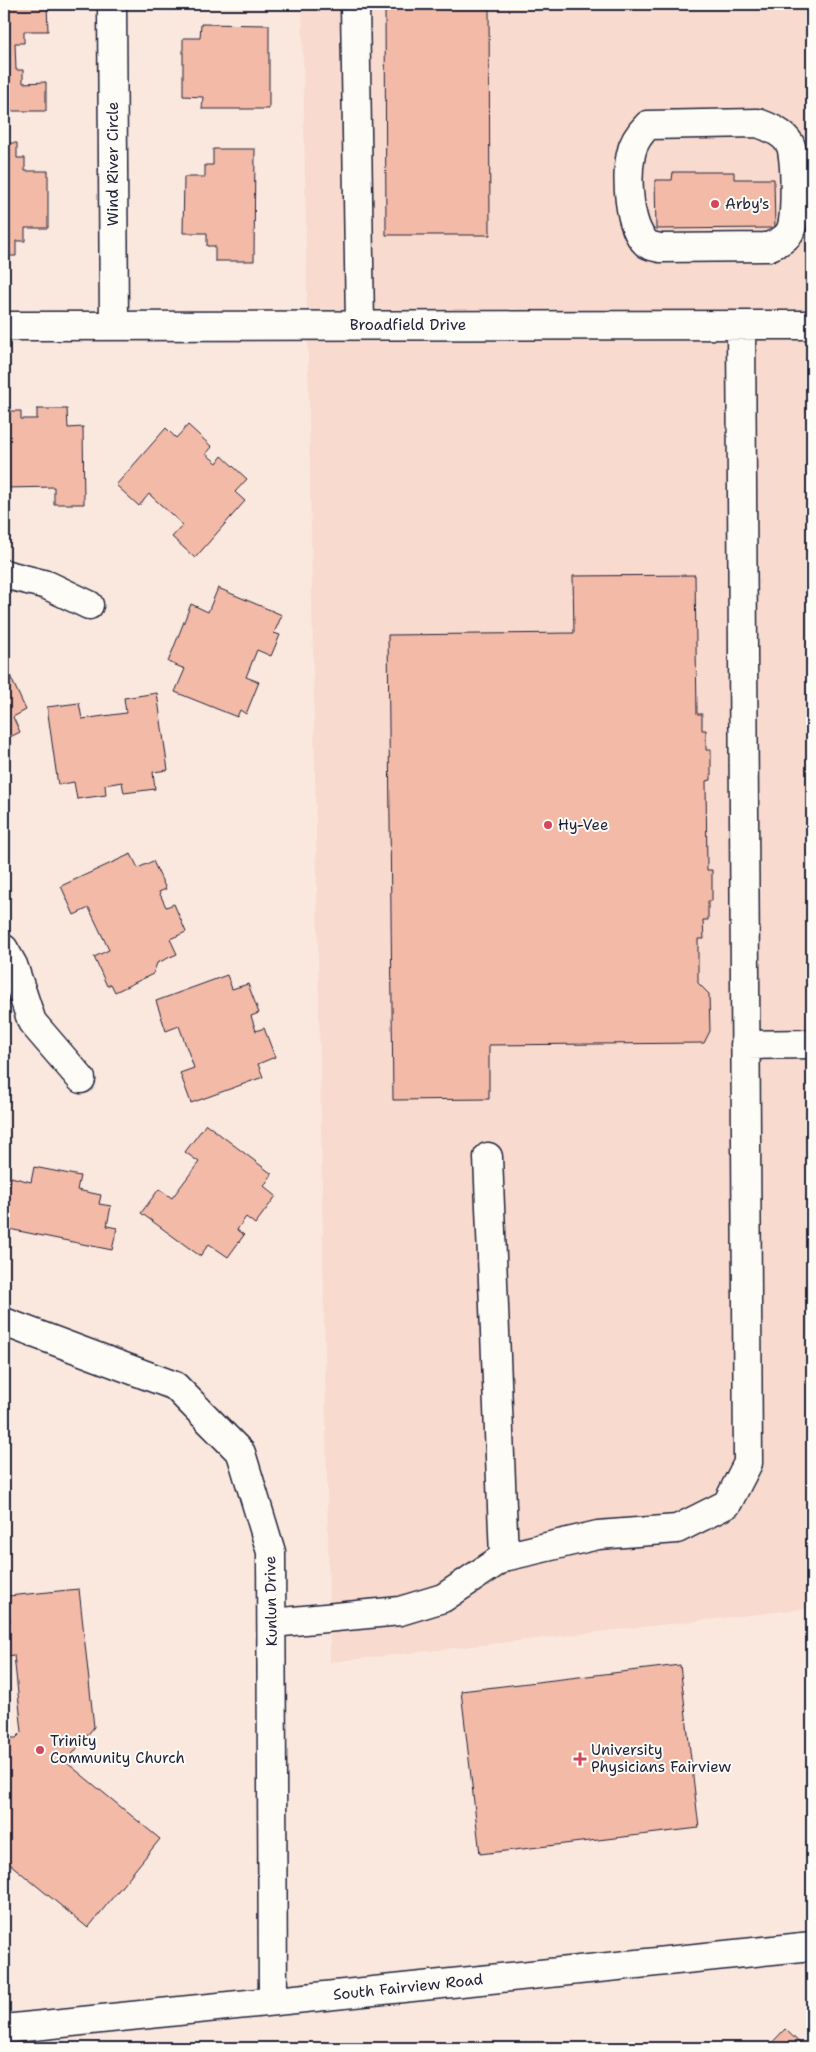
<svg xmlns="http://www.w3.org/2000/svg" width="816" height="2052" viewBox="0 0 816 2052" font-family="'Shantell Sans',sans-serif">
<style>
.built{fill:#f8dace}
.building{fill:#f2baa7;stroke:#22223b}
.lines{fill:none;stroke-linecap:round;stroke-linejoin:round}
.minor-casing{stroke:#22223b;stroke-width:31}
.minor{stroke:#fdfcf7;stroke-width:28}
.poi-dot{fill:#d1495b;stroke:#fdfcf7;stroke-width:2}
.labels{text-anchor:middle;stroke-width:4;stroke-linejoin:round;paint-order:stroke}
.street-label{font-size:15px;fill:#22223b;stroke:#fdfcf7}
.poi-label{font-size:15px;fill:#22223b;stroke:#fdfcf7;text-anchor:start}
</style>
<rect width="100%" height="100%" fill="#fae8df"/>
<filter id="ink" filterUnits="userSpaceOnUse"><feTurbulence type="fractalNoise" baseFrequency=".02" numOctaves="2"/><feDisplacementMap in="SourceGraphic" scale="10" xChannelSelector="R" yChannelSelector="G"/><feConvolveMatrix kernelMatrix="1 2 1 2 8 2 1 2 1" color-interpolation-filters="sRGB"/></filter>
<g filter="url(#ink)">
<path class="built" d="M 302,4 L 812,4 L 812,1608 L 330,1662 Z"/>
<path class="building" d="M 4,4 L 47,4 L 48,31 L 24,31 L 24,43 L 15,43 L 16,70 L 23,70 L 23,83 L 46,82 L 46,111 L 4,111 Z
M 385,4 L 489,4 L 490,235 L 386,235 Z
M 201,24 L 269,25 L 269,109 L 202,109 L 203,97 L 183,96 L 183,38 L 200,38 Z
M 4,143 L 17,143 L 17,158 L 25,158 L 25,171 L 48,171 L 48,228 L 25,228 L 25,241 L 16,241 L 16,256 L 4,256 Z
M 213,149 L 255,149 L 254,261 L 215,261 L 215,246 L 207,246 L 207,233 L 183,233 L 184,177 L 205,177 L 205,165 L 213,165 Z
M 673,172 L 734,172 L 734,179 L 774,179 L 775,228 L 656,229 L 655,180 L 672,180 Z
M 37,409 L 67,409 L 68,428 L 83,427 L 84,504 L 54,504 L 54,487 L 7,488 L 7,504 L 4,504 L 4,411 L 21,411 L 21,419 L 37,419 Z
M 188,425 L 212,447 L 206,454 L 217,463 L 222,456 L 247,479 L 235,492 L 245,501 L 195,558 L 172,537 L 183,525 L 149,494 L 139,506 L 116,485 L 166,428 L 176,438 Z
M 695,575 L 697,714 L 702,714 L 702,730 L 706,730 L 706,750 L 711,750 L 711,780 L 706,781 L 707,870 L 712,870 L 712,901 L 708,901 L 708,920 L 703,920 L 704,939 L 698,939 L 698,983 L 709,994 L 710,1031 L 704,1043 L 489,1045 L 489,1099 L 393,1100 L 388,635 L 574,633 L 573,576 Z
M 218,588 L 282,615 L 274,633 L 280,635 L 271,656 L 257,650 L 246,677 L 259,682 L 246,714 L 240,710 L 237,717 L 175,692 L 185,669 L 168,662 L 191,604 L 208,612 Z
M 4,663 L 26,710 L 13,717 L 20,732 L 4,740 Z
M 157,693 L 168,770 L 153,772 L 155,789 L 124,793 L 122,782 L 105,785 L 106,795 L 77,799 L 74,782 L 58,785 L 47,707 L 79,703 L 82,719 L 126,713 L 124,698 Z
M 131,854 L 138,868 L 153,861 L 166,889 L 159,892 L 166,907 L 174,904 L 186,932 L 170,939 L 177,954 L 157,963 L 153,974 L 115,992 L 111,984 L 107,986 L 94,957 L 109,950 L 89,908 L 74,915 L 61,886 Z
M 227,975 L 232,989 L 248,984 L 259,1013 L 251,1016 L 256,1031 L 264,1028 L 275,1057 L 258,1064 L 263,1077 L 191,1103 L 180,1073 L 194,1068 L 179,1026 L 166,1031 L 156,1001 Z
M 206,1124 L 272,1174 L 264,1186 L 276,1196 L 255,1224 L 246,1217 L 237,1230 L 244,1235 L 228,1257 L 209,1244 L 200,1256 L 141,1213 L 159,1189 L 172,1198 L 199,1162 L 185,1152 Z
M 34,1167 L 80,1176 L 77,1190 L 101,1195 L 99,1204 L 111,1206 L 107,1226 L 117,1228 L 112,1250 L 4,1228 L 4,1184 L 10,1185 L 11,1177 L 31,1182 Z
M 79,1589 L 94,1727 L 66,1762 L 160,1839 L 88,1928 L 4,1859 L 4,1738 L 16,1738 L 22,1732 L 14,1655 L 7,1656 L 4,1623 L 10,1622 L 8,1596 Z
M 680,1665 L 699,1828 L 480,1854 L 461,1691 Z
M 785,2029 L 805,2048 L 767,2048 Z"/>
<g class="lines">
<defs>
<path id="minor" d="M 112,4 L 114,325
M 355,4 L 360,325
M 758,123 C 769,127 784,133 790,144 C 796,156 796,216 791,229 C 788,239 777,243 768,247 L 660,248 C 655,247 649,246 646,243 C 628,226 626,177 631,154 C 633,142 640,133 648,125 Z
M 4,326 L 812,325
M 4,574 L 47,585 L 89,605
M 4,949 L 13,965 L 32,1022 L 81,1079
M 745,1045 L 812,1044
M 488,1157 L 504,1557
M 4,1322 L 175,1386 L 241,1453 L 271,1552 L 273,2001
M 272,1623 L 400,1611 L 443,1598 L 504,1557 L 598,1535 L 677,1529 L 727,1504 L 748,1463 L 741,326
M 4,2029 L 812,1946"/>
</defs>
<use href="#minor" class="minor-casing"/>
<use href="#minor" class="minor"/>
</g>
</g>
<g class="poi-dot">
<circle cx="715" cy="204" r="5"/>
<circle cx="548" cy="825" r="5"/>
<circle cx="40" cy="1750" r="5"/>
<path d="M577.5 1751.5h5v5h5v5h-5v5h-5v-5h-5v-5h5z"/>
</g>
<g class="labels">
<g class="street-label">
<text transform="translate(113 164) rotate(-90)" y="5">Wind River Circle</text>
<text x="408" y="330">Broadfield Drive</text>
<text transform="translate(271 1601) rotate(-91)" y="5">Kunlun Drive</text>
<text transform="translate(408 1987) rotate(-6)" y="5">South Fairview Road</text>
</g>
<g class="poi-label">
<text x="725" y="209">Arby's</text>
<text x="558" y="830">Hy-Vee</text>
<text x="50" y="1746">Trinity<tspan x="50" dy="17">Community Church</tspan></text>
<text x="591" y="1755">University<tspan x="591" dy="17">Physicians Fairview</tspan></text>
</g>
</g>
<rect width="816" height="2052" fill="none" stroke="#fdfcf7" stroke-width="20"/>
<rect x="10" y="10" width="796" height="2032" fill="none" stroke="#22223b" stroke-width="2" filter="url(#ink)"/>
</svg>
